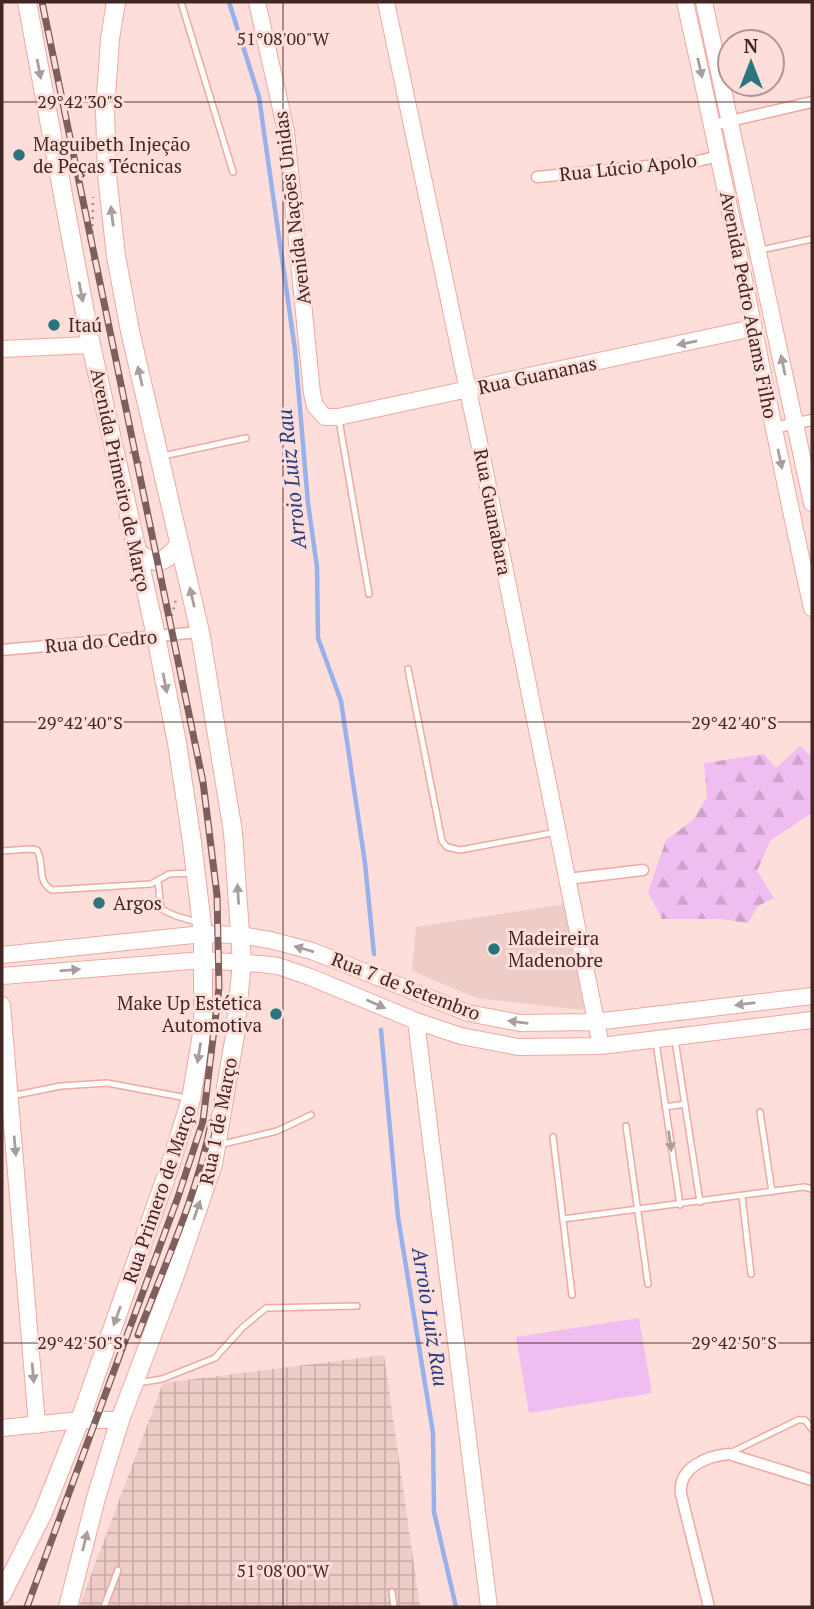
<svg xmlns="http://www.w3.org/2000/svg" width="814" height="1609" viewBox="0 0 814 1609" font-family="'PT Serif',serif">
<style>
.built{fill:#eeccc7}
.industrial{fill:url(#industrial-grid)}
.grass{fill:#efbdef}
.forest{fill:url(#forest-firs)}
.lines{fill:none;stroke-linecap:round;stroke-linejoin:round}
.stream{stroke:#98b1ea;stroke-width:4.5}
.lane-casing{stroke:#f0a8a0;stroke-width:8}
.street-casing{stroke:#f0a8a0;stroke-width:13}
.secondary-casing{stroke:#f0a8a0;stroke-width:18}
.primary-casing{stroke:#f0a8a0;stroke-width:20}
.path{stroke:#a98b87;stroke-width:2.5;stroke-dasharray:2 5;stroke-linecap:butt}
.lane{stroke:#fff;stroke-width:5}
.street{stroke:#fff;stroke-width:10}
.secondary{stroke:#fff;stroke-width:16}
.primary{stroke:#fff;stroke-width:18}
.rail-casing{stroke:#7d605d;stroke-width:7}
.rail{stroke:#fddeda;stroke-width:4.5;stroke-dasharray:13;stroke-linecap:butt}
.oneway{fill:#aa9d9c}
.ticks{fill:none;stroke:#422623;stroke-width:2;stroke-opacity:0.45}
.poi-dot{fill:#2c757e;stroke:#fddeda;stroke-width:2.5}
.labels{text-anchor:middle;stroke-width:6;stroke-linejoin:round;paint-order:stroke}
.poi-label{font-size:19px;fill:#422623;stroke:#fddeda;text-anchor:start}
.street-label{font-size:19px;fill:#422623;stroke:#fddeda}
.water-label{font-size:21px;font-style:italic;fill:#253c7f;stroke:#fddeda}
.ticks-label{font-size:18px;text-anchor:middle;fill:#422623;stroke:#fddeda;stroke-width:6;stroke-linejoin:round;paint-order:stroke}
</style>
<defs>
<pattern id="industrial-grid" width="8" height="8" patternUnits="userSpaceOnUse" patternTransform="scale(1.75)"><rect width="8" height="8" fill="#eeccc7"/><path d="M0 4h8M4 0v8" fill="none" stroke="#cdafab"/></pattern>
<pattern id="forest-firs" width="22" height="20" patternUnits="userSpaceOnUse" patternTransform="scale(1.75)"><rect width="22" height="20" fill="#efbdef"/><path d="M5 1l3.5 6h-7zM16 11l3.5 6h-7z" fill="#cea2cd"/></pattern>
</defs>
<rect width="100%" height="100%" fill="#fddeda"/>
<path class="built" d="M 565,904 L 584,1010 L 477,998 L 412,971 L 416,927 Z"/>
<path class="industrial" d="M 384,1355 L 420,1607 L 79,1607 L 163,1383 Z"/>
<path class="grass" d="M 639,1318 L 652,1393 L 529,1413 L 516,1337 Z"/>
<path class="forest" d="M 800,746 L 812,757 L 812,813 L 770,841 L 757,871 L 774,898 L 758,906 L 748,923 L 721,919 L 662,919 L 648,892 L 666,840 L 693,820 L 707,797 L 704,763 L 764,754 L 776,768 Z"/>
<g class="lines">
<path class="stream" d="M 229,2 L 259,97 L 295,350 L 308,503 L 317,567 L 318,638 L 341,701 L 365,863 L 374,954
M 381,1030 L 398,1217 L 433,1433 L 434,1512 L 456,1607"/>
<defs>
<path id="lane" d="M 181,2 L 233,172
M 761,250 L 812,239
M 339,420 L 369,594
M 163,456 L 246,438
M 408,669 L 442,841 L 447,847 L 460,850 L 557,832
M 2,851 L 30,849 L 37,850 C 45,864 36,881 52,890 L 151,884 L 169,874 L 193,873
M 158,881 L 161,909 L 176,916 L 197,922
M 675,1040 L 700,1202
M 656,1042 L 680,1205
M 11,1096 L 61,1086 L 107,1083 L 187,1098
M 665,1107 L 685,1104
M 760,1112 L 772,1192
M 626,1126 L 648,1284
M 553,1137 L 572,1295
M 219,1145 L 277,1131 L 311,1115
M 742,1196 L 751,1274
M 563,1219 L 804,1187 L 812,1189
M 137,1383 L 162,1379 L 215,1358 L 242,1328 L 266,1308 L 357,1306
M 730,1453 L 798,1420 L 805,1420 L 812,1429
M 392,1592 L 394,1607
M 104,1607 L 118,1570"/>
<path id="street" d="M 713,125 L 812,102
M 537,177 L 698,161 L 719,156
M 773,428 L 812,420
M 2,650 L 200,632
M 567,879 L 643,870
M 709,1607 L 681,1494 C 678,1468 706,1456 729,1454 L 812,1480"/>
<path id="secondary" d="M 257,2 L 286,131 L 312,393 L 315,406 L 325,417 L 338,417 L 753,328
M 386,2 L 480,447 L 601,1046
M 685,2 C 731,203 767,406 812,608
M 704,2 L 812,503
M 2,349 L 91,345
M 2,955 L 203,934 L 240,935 L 270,940 L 312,951 L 468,1013 L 520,1023 L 595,1022 L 812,996
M 2,976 L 203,960 L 261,964 L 278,966 L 310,977 L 416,1021 L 461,1036 L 518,1047 L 601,1046 L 812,1020
M 2,1005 L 37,1425
M 416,1021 L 489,1607
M 2,1428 L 80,1420 L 120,1420"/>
<path id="primary" d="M 136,552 C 158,566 163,564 180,544
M 2,1594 L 43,1513 L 80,1420 L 170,1166 L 191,1099 L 203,1028 L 203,934 L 192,842 L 177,743 L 156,636 L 91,345 L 27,2
M 68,1607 L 96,1498 L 120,1420 L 175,1275 L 213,1164 L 235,1035 L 242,962 L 233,832 L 200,632 L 130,331 L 116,256 L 107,175 L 105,110 L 110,39 L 116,2"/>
</defs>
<use href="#lane" class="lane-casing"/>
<use href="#street" class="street-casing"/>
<use href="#secondary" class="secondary-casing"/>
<use href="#primary" class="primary-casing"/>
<path class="path" d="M 92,261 L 93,197
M 130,452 L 145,467
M 170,623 L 176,599"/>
<use href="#lane" class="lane"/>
<use href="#street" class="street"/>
<use href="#secondary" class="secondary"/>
<use href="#primary" class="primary"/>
<defs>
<path id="rail" d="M 138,1335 C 164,1266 197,1196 211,1123
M 27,1607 L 178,1197 L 203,1121 L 219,988 L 217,895 L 203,782 L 42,2"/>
</defs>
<use href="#rail" class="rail-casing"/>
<use href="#rail" class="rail"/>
</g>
<defs><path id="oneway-solid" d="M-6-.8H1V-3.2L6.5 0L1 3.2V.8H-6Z" transform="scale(1.75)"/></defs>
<g class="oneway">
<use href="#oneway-solid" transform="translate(700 68) rotate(77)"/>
<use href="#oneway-solid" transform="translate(39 69) rotate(79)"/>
<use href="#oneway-solid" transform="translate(112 216) rotate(-97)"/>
<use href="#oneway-solid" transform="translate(81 292) rotate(79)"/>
<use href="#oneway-solid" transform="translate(687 343) rotate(168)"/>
<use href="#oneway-solid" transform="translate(783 365) rotate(-102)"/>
<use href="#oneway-solid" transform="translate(140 376) rotate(-103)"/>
<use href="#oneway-solid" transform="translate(780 459) rotate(78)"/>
<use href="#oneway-solid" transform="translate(192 597) rotate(-103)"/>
<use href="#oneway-solid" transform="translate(165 683) rotate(79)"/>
<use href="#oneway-solid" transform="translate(238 894) rotate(-94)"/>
<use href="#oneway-solid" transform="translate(304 949) rotate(-164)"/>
<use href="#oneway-solid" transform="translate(70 970) rotate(-5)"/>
<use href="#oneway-solid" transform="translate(376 1004) rotate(24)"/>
<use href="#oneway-solid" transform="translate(745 1004) rotate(173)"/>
<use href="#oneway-solid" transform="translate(518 1022) rotate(-173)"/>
<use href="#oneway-solid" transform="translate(199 1053) rotate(99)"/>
<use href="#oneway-solid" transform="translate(670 1141) rotate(82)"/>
<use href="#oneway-solid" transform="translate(15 1146) rotate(85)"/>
<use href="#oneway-solid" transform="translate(197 1210) rotate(-71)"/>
<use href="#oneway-solid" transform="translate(117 1316) rotate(110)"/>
<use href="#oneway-solid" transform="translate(33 1373) rotate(85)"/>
<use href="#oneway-solid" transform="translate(85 1541) rotate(-76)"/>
</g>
<path class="ticks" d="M 283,2 L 283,1607M 2,102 L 812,102M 2,722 L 812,722M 2,1343 L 812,1343"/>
<g class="poi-dot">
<circle cx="19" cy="155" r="7"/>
<circle cx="54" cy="325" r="7"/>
<circle cx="99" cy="903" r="7"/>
<circle cx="494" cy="949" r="7"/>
<circle cx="276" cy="1014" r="7"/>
</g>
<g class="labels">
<g class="poi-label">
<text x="33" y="151">Maguibeth Injeção<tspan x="33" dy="22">de Peças Técnicas</tspan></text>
<text x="68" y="332">Itaú</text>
<text x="113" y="910">Argos</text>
<text x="508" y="945">Madeireira<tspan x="508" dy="22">Madenobre</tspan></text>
<text x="262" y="1010" text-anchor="end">Make Up Estética<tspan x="262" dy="22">Automotiva</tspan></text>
</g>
<g class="street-label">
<text transform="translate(628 167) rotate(-6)" y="7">Rua Lúcio Apolo</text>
<text transform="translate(292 208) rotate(-97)" y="7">Avenida Nações Unidas</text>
<text transform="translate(749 305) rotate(79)" y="7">Avenida Pedro Adams Filho</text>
<text transform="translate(537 375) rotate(-12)" y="7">Rua Guananas</text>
<text transform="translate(121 480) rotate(78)" y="7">Avenida Primeiro de Março</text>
<text transform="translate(493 512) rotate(79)" y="7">Rua Guanabara</text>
<text transform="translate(101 641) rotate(-5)" y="7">Rua do Cedro</text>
<text transform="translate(406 986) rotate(21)" y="7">Rua 7 de Setembro</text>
<text transform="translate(218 1121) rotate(-79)" y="7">Rua 1 de Março</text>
<text transform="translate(159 1194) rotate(-71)" y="7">Rua Primero de Março</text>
</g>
<g class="water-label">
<text transform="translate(292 479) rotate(-96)" y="7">Arroio Luiz Rau</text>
<text transform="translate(430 1317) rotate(81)" y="7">Arroio Luiz Rau</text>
</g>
</g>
<g class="ticks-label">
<text x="283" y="45">51°08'00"W</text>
<text x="80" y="108">29°42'30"S</text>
<text x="80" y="729">29°42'40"S</text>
<text x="734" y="729">29°42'40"S</text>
<text x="80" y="1349">29°42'50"S</text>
<text x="734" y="1349">29°42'50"S</text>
<text x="283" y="1577">51°08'00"W</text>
</g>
<rect width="814" height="1609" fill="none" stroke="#422623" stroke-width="7"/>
<g transform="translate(751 63)"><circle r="33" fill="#fddeda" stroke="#b29491" stroke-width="2"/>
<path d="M0-5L12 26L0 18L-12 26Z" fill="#2c757e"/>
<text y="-10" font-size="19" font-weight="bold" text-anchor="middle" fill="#422623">N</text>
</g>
</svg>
